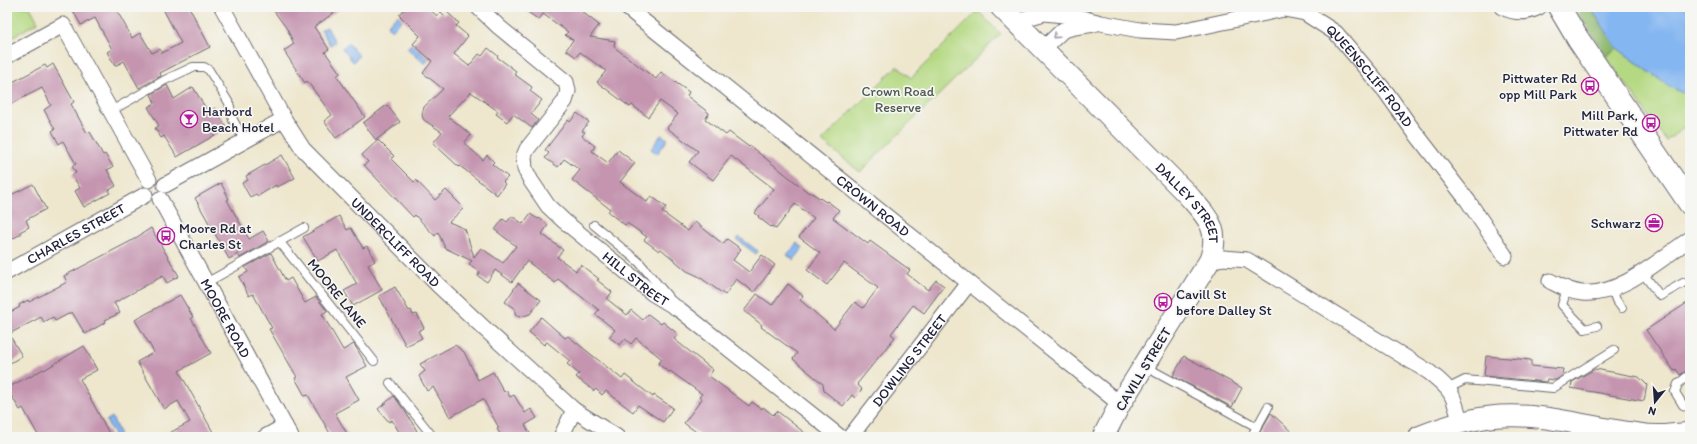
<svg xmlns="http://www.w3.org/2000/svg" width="1697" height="444" viewBox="0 0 1697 444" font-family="Itim,sans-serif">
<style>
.green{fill:#b5d982;stroke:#6c7e5e}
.forest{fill:#90b970;stroke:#596e56}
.water{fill:#84b6f1;stroke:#536c96}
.building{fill:#c595b0}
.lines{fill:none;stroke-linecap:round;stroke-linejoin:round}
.lane-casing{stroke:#69676e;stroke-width:10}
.street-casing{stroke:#69676e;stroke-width:17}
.secondary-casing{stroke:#69676e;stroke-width:23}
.primary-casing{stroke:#69676e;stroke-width:24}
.lane{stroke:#fff;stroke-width:8}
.street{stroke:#fff;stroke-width:15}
.secondary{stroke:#fff;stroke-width:21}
.primary{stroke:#fff;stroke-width:22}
.oneway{stroke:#9c9ca7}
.labels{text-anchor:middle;stroke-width:3.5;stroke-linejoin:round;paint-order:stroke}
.street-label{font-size:14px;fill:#22223b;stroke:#f6f6f2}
.poi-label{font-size:14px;fill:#22223b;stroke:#f6f6f2;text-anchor:end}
.park-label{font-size:14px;fill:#4e5950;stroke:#f6f6f2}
</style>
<rect width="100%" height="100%" fill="#f6f6f2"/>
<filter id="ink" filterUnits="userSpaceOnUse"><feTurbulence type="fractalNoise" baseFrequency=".025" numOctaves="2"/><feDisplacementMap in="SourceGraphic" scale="8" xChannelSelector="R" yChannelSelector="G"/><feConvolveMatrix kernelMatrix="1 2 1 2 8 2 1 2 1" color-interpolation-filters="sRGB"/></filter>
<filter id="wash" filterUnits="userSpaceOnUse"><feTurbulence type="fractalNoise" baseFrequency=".012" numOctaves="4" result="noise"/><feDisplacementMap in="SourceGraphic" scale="16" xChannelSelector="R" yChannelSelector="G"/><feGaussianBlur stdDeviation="0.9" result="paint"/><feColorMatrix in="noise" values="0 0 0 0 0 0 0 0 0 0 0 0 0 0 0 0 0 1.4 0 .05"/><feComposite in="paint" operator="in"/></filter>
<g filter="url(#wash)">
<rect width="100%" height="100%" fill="#eee7ce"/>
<path class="green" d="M 7,7 L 30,7 L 38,22 L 7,40 Z
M 978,11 L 1001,34 L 860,172 L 822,141 L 897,66 L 911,78 Z
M 1617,48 L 1667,85 L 1690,97 L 1690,123 L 1666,141 L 1606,56 Z"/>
<path class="forest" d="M 1576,7 L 1590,7 L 1617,48 L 1606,56 L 1579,14 Z"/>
<path class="water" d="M 1590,7 L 1690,7 L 1690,97 L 1667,85 L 1617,48 Z
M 397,15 L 402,20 L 392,30 L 387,26 Z
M 327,27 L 335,42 L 330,45 L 321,30 Z
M 348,43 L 359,56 L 353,62 L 342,48 Z
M 411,44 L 429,60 L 425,64 L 407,48 Z
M 661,135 L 668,139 L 657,154 L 651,149 Z
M 739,237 L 758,251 L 756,254 L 737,240 Z
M 797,243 L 803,248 L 794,260 L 787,255 Z
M 112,417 L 120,435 L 115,437 L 106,421 Z"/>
<g id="blocks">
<path class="building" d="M 71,7 L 115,7 L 132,38 L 140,33 L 152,53 L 160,49 L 162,53 L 181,43 L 162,7 L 189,7 L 210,47 L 160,73 L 161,76 L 139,88 L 124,61 L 115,66 L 107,52 L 112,49 L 95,18 L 81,25 Z
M 271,7 L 342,7 L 314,27 L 329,49 L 325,52 L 340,73 L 337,76 L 365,117 L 336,138 L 324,121 L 332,115 L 307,81 L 305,83 L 284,51 L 294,44 L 287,29 Z
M 406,7 L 427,7 L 437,16 L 441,12 L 444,15 L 447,12 L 459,23 L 456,26 L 468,36 L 454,54 L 469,66 L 479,54 L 482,56 L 488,48 L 498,56 L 497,57 L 516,71 L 514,74 L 532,87 L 530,91 L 542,100 L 531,114 L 538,120 L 532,128 L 513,114 L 507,122 L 496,114 L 498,111 L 471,92 L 448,116 L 471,135 L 464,143 L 483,160 L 487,155 L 494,162 L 492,164 L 508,177 L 503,182 L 505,184 L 497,195 L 460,166 L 459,167 L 433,143 L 442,132 L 427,122 L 423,119 L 422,114 L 424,107 L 443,89 L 423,73 L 432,61 L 413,44 L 420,36 L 399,15 Z
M 521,7 L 576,7 L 599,25 L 590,37 L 615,41 L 614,47 L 656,79 L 661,72 L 689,92 L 687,96 L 709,113 L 705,119 L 726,135 L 729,132 L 749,147 L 750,146 L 809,193 L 810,192 L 826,202 L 827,201 L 839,210 L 833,218 L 868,244 L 870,241 L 910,270 L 907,274 L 928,290 L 936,280 L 944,286 L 924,313 L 913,305 L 891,334 L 895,337 L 857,384 L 862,389 L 855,398 L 852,395 L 843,406 L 824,391 L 823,384 L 793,359 L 797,353 L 761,327 L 762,325 L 744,311 L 757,294 L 772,305 L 788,284 L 803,296 L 800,300 L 834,329 L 855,302 L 863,308 L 878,288 L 844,263 L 827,285 L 807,270 L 820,253 L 799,237 L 814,218 L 795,204 L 776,229 L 772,226 L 771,227 L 758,217 L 759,216 L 755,213 L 774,189 L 731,156 L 713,180 L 689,162 L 698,151 L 667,128 L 678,114 L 660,101 L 648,117 L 632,105 L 630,107 L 597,82 L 606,71 L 580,52 L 576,57 L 566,50 L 573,40 L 565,35 L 568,32 L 543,14 L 539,20 Z
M 53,64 L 74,102 L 71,104 L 87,133 L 90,132 L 103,155 L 105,154 L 113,167 L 107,170 L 116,186 L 109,190 L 110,193 L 84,207 L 75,191 L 80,188 L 72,175 L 76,173 L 72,166 L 76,164 L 63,141 L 59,144 L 52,131 L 55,129 L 44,110 L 51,105 L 42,88 L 7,106 L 7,85 L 45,65 L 47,68 Z
M 167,85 L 174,99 L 193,87 L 208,112 L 215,108 L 227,128 L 177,157 L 164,136 L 161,138 L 155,128 L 159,126 L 148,107 L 155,103 L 151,94 Z
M 387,105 L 400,122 L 376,140 L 363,123 Z
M 577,113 L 589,122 L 582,131 L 585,132 L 582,136 L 595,146 L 592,151 L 608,163 L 618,150 L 635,163 L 620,182 L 647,202 L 651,196 L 666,207 L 662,212 L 688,231 L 695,222 L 723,244 L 727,239 L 741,249 L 733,260 L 749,272 L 762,255 L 775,265 L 754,292 L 736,279 L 725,295 L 698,276 L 687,271 L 661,249 L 659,251 L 644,240 L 647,237 L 627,223 L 625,225 L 608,212 L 610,209 L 572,180 L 580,170 L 564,159 L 558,167 L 545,158 L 549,153 L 545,150 L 568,120 L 570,122 Z
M 378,140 L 394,156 L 391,159 L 414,182 L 416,180 L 435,200 L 446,190 L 464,208 L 449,222 L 465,229 L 474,257 L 481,248 L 503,263 L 516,246 L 495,230 L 503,219 L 507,222 L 512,216 L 523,224 L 530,214 L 538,219 L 539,218 L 548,225 L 542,234 L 563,250 L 557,257 L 576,271 L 581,265 L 599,279 L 597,280 L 612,292 L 607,299 L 627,315 L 631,310 L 643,320 L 648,314 L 661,324 L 663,322 L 678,334 L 674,339 L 713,370 L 709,376 L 749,406 L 752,402 L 762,409 L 763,407 L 773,415 L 777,411 L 810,437 L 703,437 L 684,423 L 702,399 L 699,397 L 702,394 L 670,371 L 669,372 L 658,364 L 662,359 L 636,338 L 631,344 L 625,339 L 620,345 L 609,337 L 615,330 L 595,314 L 599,310 L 558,279 L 555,283 L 527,261 L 512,282 L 495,270 L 487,282 L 478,276 L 480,272 L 469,264 L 472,261 L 445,248 L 438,232 L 435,236 L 415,215 L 413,217 L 364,165 L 368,162 L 362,155 Z
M 282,155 L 295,178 L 277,187 L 276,185 L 258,196 L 256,194 L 250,197 L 242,183 L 248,180 L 246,176 Z
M 221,183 L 229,199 L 227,200 L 249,239 L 263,231 L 269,241 L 240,258 L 238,254 L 229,259 L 195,198 Z
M 33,184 L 46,209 L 26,220 L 29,227 L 20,232 L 21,234 L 12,239 L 11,237 L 7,240 L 7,197 Z
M 339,216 L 347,230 L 351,228 L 363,248 L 367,246 L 375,261 L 368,265 L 382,290 L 353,306 L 344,291 L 357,284 L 337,250 L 318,261 L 303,237 Z
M 151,228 L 179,276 L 167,283 L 163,276 L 114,303 L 120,313 L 105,320 L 106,322 L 85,334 L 72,312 L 55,321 L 53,317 L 44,322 L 41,317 L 9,334 L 22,356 L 7,365 L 7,314 L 20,307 L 19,305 L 28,300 L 29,302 L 67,282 L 64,276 L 131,241 Z
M 271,253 L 286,281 L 291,278 L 305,303 L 316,297 L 324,307 L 327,311 L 322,314 L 343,350 L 354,344 L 367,366 L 346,377 L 359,400 L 335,413 L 349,437 L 332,437 L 308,395 L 305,396 L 295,378 L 297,377 L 269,329 L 272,328 L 253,294 L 249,296 L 239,277 L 248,272 L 245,267 Z
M 518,283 L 541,300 L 530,314 L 520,317 L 515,315 L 515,309 L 505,302 Z
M 395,287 L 409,311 L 411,310 L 413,315 L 417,314 L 424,328 L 418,331 L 422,338 L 406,346 L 379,296 Z
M 180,295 L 193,317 L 191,318 L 211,353 L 179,371 L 213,432 L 204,437 L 162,437 L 190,422 L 178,401 L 164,409 L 137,362 L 154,352 L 135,320 Z
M 1690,301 L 1690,369 L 1680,375 L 1676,369 L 1674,371 L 1646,330 Z
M 541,317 L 565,338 L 568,336 L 622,379 L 625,375 L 653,397 L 654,395 L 673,408 L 663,422 L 638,405 L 633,412 L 606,391 L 602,395 L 596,389 L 594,391 L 576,377 L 579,374 L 567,364 L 570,361 L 547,342 L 544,345 L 529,332 Z
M 455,345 L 464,352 L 478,380 L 493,372 L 504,392 L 506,390 L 510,397 L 514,395 L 525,413 L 531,409 L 537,418 L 525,425 L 532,437 L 502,437 L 497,429 L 499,428 L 483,399 L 450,417 L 433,387 L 427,391 L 419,376 L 425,371 L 420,364 Z
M 84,346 L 97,370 L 80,379 L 111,437 L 39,437 L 23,408 L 20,410 L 7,388 L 30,376 L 30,377 L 43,369 L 44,370 Z
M 1184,356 L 1242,388 L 1232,407 L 1173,376 Z
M 1486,356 L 1531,360 L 1531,366 L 1563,369 L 1562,376 L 1556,380 L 1547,379 L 1546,382 L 1484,376 Z
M 1595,369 L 1639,377 L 1647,385 L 1644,401 L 1571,388 L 1572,382 Z
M 394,396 L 405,411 L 417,431 L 406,437 L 402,437 L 392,420 L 389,422 L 378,409 Z
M 1271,413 L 1297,437 L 1257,437 Z"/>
</g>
</g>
<g filter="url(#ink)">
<use href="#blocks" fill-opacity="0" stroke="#69676e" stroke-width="1"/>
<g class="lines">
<defs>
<path id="lane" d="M 111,111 L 165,80 L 193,67 L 204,67 L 209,70 L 229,103 L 233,120 L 245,141
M 594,225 L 639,262 L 670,299
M 279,241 L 374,361
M 1642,272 L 1660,296 L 1683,283
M 206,283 L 304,228
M 1567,289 L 1562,305 L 1585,329 L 1597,326
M 1612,289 L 1616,300 L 1622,308
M 1144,366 L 1257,427 L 1251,437
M 1690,374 L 1678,384 L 1675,392 L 1683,405 L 1690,408
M 390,383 L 433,437
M 1449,388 L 1465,380 L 1553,388 L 1614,350
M 1257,427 L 1268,407"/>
<g id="street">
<path id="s1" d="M 222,7 L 284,119 L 303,149 L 438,285 L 485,329 L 574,410 L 617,437"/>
<path id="s2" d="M 478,7 L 499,27 L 566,82 L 568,91 L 565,101 L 527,149 L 524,156 L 525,169 L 531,181 L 548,206 L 564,221 L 652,293 L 680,310 L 840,437"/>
<path id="s3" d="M 626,7 L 1120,404"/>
<path d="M 1502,7 C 1514,13 1526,14 1539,7"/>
<path id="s4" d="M 1017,24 L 1027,18 L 1044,13 L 1074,16 L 1101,23 L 1140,30 L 1176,32 L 1284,9 L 1305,13 L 1336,33 L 1386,92 L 1410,126 L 1468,201 L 1505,256"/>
<path d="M 1042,50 L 1063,30 L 1075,27 L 1094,24"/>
<path d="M 7,56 L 63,25 L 149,180"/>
<path d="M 165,185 L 284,119"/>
<path id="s5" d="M 160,199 L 291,437"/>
<path d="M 1210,260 L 1224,258 L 1247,260 L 1429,372 C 1452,390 1453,393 1460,421"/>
<path id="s6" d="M 7,272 L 145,195"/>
<path d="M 1550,281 C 1560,286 1570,292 1582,293 C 1619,297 1660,259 1690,239"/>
<path d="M 265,437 L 285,426"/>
<path d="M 561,437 L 574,410"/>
<path id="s7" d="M 850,437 L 969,283"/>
</g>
<g id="secondary">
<path id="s8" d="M 1001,7 L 1187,194 C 1207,217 1221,228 1210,260 L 1120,404 L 1103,437"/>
<path d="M 1419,437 C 1446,426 1471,418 1500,416 C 1547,413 1593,429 1639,434 C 1656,437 1673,435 1690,433"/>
</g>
<path id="primary" d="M 1559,7 L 1578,39 L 1690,204"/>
</defs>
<use href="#lane" class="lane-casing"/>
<use href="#street" class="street-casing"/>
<use href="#secondary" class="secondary-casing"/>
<use href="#primary" class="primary-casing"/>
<use href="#lane" class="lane"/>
<use href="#street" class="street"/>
<use href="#secondary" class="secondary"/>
<use href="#primary" class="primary"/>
</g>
<defs><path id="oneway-chevron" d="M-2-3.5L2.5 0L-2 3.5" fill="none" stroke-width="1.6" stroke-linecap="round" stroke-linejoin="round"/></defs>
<use class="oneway" href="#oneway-chevron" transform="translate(1056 36) rotate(138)"/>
</g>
<defs>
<symbol id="bus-ring" viewBox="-11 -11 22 22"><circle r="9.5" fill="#f6f6f2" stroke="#b5179e" stroke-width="1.5"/><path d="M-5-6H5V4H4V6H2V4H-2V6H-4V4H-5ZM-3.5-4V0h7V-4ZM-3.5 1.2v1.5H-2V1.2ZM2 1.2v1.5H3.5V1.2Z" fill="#b5179e"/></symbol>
<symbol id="bar-ring" viewBox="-11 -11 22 22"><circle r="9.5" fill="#f6f6f2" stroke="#b5179e" stroke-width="1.5"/><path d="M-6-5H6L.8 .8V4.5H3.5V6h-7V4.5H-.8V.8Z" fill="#b5179e"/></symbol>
<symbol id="office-ring" viewBox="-11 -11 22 22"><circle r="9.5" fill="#f6f6f2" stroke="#b5179e" stroke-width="1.5"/><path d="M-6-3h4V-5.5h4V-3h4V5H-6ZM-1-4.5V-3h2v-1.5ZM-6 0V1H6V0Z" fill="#b5179e"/></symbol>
</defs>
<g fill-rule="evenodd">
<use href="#bus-ring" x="1580" y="76" width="20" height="20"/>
<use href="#bar-ring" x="179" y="109" width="20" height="20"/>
<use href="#bus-ring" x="1641" y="113" width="20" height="20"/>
<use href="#office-ring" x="1644" y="213" width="20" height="20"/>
<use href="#bus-ring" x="156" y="226" width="20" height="20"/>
<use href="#bus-ring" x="1153" y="292" width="20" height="20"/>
</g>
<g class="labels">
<g class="street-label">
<text dy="5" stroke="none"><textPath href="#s4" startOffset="386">QUEENSCLIFF ROAD</textPath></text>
<text dy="5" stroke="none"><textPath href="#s8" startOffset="272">DALLEY STREET</textPath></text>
<text dy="5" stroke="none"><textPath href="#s3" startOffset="317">CROWN ROAD</textPath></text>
<text dy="5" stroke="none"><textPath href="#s6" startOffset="79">CHARLES STREET</textPath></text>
<text dy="5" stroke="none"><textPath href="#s1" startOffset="295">UNDERCLIFF ROAD</textPath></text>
<text dy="5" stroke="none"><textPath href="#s2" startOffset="375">HILL STREET</textPath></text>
<text transform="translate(337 293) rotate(51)" y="5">MOORE LANE</text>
<text dy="5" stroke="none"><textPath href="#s5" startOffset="136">MOORE ROAD</textPath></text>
<text dy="5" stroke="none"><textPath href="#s7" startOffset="97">DOWLING STREET</textPath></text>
<text transform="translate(1143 369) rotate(-59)" y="5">CAVILL STREET</text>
</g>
<g class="poi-label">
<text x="1577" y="83">Pittwater Rd<tspan x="1577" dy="16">opp Mill Park</tspan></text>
<text x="202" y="116" text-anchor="start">Harbord<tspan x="202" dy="16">Beach Hotel</tspan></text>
<text x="1638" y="120">Mill Park,<tspan x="1638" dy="16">Pittwater Rd</tspan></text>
<text x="1641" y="228">Schwarz</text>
<text x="179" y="233" text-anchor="start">Moore Rd at<tspan x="179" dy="16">Charles St</tspan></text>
<text x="1176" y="299" text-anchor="start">Cavill St<tspan x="1176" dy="16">before Dalley St</tspan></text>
</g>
<g class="park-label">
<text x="898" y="96">Crown Road<tspan x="898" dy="16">Reserve</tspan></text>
</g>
</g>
<rect width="1697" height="444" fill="none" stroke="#f6f6f2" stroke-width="24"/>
<g transform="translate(1655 402) rotate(197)" stroke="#f6f6f2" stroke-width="3" paint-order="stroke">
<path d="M0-3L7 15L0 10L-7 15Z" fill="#22223b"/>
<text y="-6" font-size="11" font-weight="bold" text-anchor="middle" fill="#22223b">N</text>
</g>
</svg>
